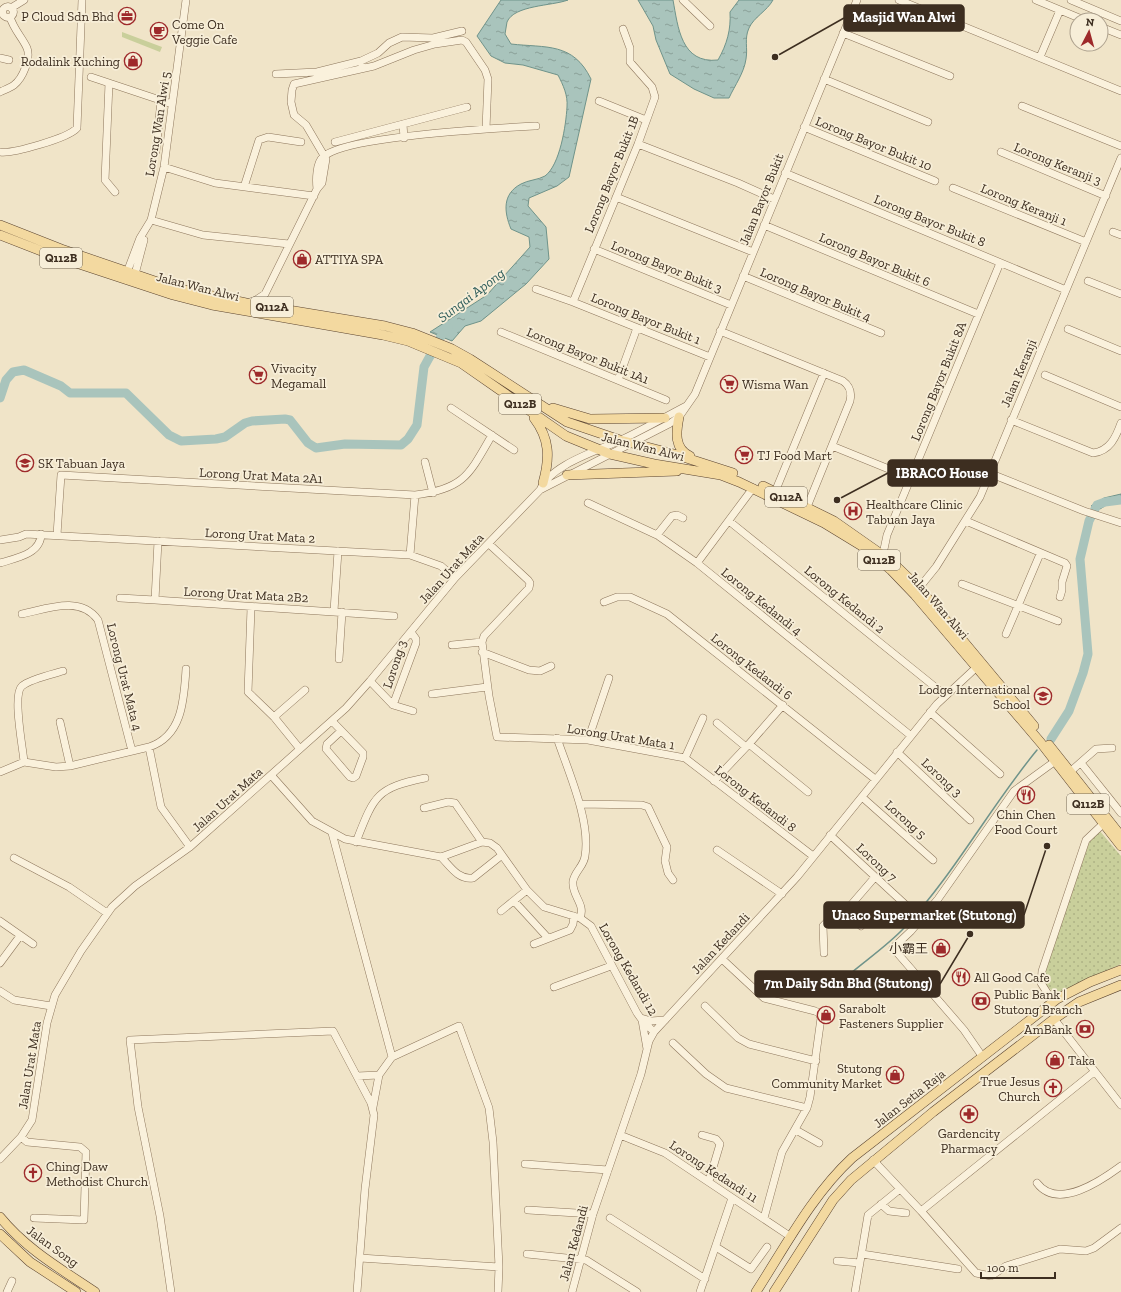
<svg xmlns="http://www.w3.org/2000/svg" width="1121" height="1292" viewBox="0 0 1121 1292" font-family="'Zilla Slab','Noto Sans SC',serif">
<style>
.grass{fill:url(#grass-dots)}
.park{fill:#c9cf9b}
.water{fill:url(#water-ripples);stroke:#6f938a}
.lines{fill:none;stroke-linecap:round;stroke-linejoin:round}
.stream{stroke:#6f938a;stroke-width:1.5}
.river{stroke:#a9c4bc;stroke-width:9}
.minor-casing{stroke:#8d765c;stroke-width:8}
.major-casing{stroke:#5b4430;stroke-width:10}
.minor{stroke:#faf1dc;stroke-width:7}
.major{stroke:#f3d9a0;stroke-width:9}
.labels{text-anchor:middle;stroke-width:3.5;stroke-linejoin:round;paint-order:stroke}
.shield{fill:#f7eed8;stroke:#756857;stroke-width:1}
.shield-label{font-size:12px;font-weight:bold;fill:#3d2e20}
.poi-label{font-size:13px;fill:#3d2e20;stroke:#f7eed8;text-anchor:start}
.street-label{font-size:13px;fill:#3d2e20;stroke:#f7eed8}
.water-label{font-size:14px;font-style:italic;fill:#2f5d5a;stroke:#f7eed8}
.leader{fill:none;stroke:#3d2e20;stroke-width:1.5}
.callout-dot{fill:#3d2e20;stroke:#f7eed8;stroke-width:1.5}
.callout{fill:#3d2e20;stroke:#3d2e20;stroke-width:1.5}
.callout-label{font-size:14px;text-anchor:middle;font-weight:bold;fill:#fff}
</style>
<defs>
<pattern id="grass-dots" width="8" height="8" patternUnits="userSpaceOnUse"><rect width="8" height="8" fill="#c9cf9b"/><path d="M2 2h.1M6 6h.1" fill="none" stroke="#aeb285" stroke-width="1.8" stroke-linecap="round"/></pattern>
<pattern id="water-ripples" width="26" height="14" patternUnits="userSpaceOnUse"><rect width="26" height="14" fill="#a9c4bc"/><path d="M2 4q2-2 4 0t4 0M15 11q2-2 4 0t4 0" fill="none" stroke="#8ba098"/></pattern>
</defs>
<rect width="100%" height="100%" fill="#f0e4c8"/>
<path class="grass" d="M 1099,830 L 1121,856 L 1121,964 L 1056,995 L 1046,985 L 1044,973 L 1089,843 L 1091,837 Z"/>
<path class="park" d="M 122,32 L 162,47 L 160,52 L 122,37 Z"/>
<path class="water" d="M 501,0 L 568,0 C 552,6 514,5 507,22 C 506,26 506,30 505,34 L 511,44 C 546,48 573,42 591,79 L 569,177 L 557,186 L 529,198 L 528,206 L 546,227 L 549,259 L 526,284 L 481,321 L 465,326 L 452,341 L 430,332 L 487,295 L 530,247 L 529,237 L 511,229 C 504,212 502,194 521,184 C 528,180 538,180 545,176 C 560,165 566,125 567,107 C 568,95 563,85 558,75 L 523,65 L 505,63 L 491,56 L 477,36 Z
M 638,0 L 673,0 C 678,27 681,64 718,60 C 727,44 731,30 730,12 L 739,0 L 773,0 C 767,11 754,17 749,28 C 744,39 748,48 746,59 C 744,73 735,85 729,98 L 714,98 L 694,89 L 670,74 L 656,40 L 653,26 Z
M 1121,494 L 1121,503 L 1108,504 L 1100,509 L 1091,506 L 1104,498 Z"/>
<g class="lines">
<path class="stream" d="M 851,973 C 869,958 889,944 904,928 C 955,873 990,807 1037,750"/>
<path class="river" d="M 0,398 L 6,380 L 13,372 L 24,370 L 61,386 L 70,393 L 126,393 L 169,435 L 181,441 L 216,439 L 225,437 L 245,423 L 252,421 L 285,419 L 290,420 L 308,443 L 316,448 L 345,444 L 401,445 L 408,439 L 417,425 L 424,367 L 445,329 L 448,327
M 1051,739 L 1069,711 L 1083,673 L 1088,654 L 1080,559 L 1089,521 L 1097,505 L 1105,502 L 1121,500"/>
<defs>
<path id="minor" d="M 683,0 L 710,26
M 899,0 L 1121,91
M 1036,0 L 1084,20
M 1071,0 L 1121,21
M2.5 12a5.5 5.5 0 1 1 11 0a5.5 5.5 0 1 1-11 0Z
M 11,8 L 24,0
M 1101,27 L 1121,35
M 843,33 L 950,76
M 1040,57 L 1060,10
M 0,58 L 9,60
M 361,61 L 378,53 L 389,43 L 402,37 L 433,38 L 462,31
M 276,74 L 317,72 L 361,61 L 362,65
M 91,77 L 172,104
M 824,79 L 928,122
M 109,83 L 105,180 L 115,192
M 0,92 C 4,90 10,88 14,85 C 23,78 31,58 27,48 C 22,37 14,30 10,17
M 599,101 L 646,120
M 1022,106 L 1121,146
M 403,124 L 467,107
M 804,127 L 935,181
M 335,142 L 403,124 L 404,138
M 638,144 L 738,183 L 774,199
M 156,151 L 161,100
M 0,152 C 12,154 69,138 77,128 L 82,0
M 1001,152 L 1106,196
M 164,167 L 215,183 L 314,196
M 785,173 L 1066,290
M 244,187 L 259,140 L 268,137 L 301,142
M 953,188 L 1086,242
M 317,189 C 316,180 316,163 323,157 C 345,136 499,128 536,126
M 616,197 L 753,252
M 151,220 L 203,235 L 289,244
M 764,225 L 978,314
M 1113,232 L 1121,235
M 594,249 L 731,305
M 126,275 L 140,238 L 151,220 L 164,167 L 186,0
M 743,276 L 881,333
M 134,278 L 144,240
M 1088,281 L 1121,294
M 536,289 L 573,302 L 710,357
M 573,302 L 638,144 L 655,97 L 652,87 L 630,62 L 630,48 L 623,29
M 247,303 L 256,300 L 265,294 L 317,189 L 322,183 L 326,159 L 306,125 L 294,115 L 291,102 L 292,90 L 294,84 L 374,66 L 414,50 L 435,44 L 462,40 L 466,42 L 485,70 L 488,79 L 486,129
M 1068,329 L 1121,351
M 720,331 L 843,381 C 850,386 852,392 850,401 L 807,507
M 501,332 L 666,400
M 1045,375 L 1121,407
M 618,380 L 637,328
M 451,408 L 514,450
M 1011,420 L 1093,453 C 1110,451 1116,437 1121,423
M 832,446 L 911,478
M 425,462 L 433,493
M 989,473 L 1084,511 L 1121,523
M 540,490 L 669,424 L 679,417 L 695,394 L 857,0
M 775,492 L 824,373
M 588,503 L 657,535 L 697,563 L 910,735
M 729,521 L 945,695
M 966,521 L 1065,563 L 1067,566 L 1062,582 L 1062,590 L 1060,597
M 57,535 L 61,475 L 415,495 C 464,489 469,475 492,435
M 657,535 L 672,516 L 677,515 L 683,518
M 0,540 L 19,537 L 26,534 L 410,555 L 441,566 L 455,578
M 158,541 L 155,600 L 394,616
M 489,544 L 528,580 L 530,583 L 529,588 L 484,636 L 482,642 L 489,696 L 497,737 L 588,740 L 685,758 L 813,856
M 883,554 L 887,535 L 1000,263
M 410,555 L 415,495
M 0,563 C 16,558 41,554 41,534
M 697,563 L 753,488
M 962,584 L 1058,621
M 919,588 L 936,567 L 980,497 L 1121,158
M 120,598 L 155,600
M 604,602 L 617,597 L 630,597 L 667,614 L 875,779
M 251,608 L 248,692 L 274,717 L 300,749
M 334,611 L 338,551
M 22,614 C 47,609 80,595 98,620 L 132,751
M 1006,634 L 1040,554
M 452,645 L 482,642
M 482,652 L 529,670 L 540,671 L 551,666
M 339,659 L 342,612
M 370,681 L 393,705 L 413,711
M 432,694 L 487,687
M 393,705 L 416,643 L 416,639 L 411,632
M 783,705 L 749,744 L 808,792
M 930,712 L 1000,774
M 274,717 L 305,690
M 332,721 L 363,753 L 363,757 L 356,776 L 353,778 L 350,777 L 326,749 L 327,744 L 341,731
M 60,722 L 70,766
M 717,723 L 746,747
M 557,738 C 568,771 591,821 585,856 C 584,866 575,871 573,881 C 571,895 586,904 580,918
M 588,740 L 609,678
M 149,747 C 183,736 184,698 186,669
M 897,752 L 970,820
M 685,758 L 703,718
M 24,762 C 23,748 12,694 22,686 C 30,679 53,674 63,671
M 1081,763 L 1121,813
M 1071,771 L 1096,749 L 1112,748
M 0,772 L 24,762 L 56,767 L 70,766 L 149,747 L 161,807 L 190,847
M 271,775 L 312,821 L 345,839 L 441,857 L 482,842 L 490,843 L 497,848 L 527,890 L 544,907 L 580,918 L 591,926 L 637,1013 L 642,1020 L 654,1032
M 714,781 L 749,744
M 862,797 L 933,860
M 580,804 L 642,805 L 648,807 L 667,847 L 665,861 L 668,873 L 673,880
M 424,808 L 448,802 L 455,803 L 482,842
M 332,833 L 392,1057
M 830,835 L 908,907
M 356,842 C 374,796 376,788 425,778
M 717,850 L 782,894
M 441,857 C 450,866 458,880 473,878 L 502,855
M 14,858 L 69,887 L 107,913
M 514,901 L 548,938
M 501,911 L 527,890
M 846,912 L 861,926
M 0,921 L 33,944
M 534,944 L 570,930 L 573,924 L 574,916
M 824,953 L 823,926 L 827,922 L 838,920 L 875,877
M 722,959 L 764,998 L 815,1011 L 819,1013 L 821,1018 L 810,1097 L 807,1108 L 782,1152 L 764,1218
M 0,963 L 20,936
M 554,987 L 611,966
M 0,991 L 14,1000 L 51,1006
M 1053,1002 L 1041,983 L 1042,971 L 1086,840 L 1103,824
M 705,1006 L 738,1038 L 749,1044 L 816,1061
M 641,1018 L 651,1021 L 665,1020
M 1054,1019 L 1121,1105
M 642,1020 L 647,1049
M 673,1043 L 706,1074 L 726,1088 L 807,1108
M 982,1056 L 964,1030 L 893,948 L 911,931 L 938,899 L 1014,791 L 1054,762
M 357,1076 L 379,1075
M 796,1130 L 819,1143
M 620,1135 L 665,1153 L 791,1237
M 702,1135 L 716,1139 L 720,1144 L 709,1181
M 21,1137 L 27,1142 L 80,1147 L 86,1152 L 84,1220 L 34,1218
M 0,1159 L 21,1137 L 32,1120 L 47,1023 L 55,995 L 81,951 L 112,907 L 135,886 L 190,847 L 346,708 L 370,681 L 455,578 L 540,490 C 551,464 598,451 623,439 C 644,429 665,417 686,406
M 873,1160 L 921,1211 L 976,1273 L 991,1276 L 1006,1266 L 1060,1249 L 1086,1251 L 1094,1248 L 1121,1228
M 525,1164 L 608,1170
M 1037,1183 C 1058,1211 1102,1180 1121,1166
M 881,1204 L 889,1211 L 906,1213
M 528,1210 L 593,1214
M 921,1211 L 1094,1072
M 610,1218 L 705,1279
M 716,1247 L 751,1269 L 767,1247
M 527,1254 L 586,1260 L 637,1292
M 862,1254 L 958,1269
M 360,1258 L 499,1267 L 493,1142 L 489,1108 L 459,1026 L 392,1057 L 379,1075 L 373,1107
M 837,1261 L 860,1263
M 7,1292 L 12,1281
M 171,1292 L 160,1216 L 138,1107 L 130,1040 L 333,1031 L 371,1103 L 374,1115 L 365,1189 L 357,1292
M 498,1292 L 499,1267
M 572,1292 L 593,1214 L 641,1074 L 649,1041 L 654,1032 L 797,877 L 937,704 L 980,664
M 700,1292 L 732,1198
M 855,1292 L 868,1215 L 900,1189"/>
<path id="major" d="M 0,225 L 61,249 L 175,288 L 246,303 L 385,326 L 412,333 L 452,349 L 470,359 L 567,422 L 620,440 L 674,454 L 733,473
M 0,235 L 49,254 L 173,295 L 212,305 L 383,335 L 408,341 L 461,363 L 566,436 L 610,454 L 654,464 L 721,475 L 739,482 L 824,523 L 865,548 L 891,570 L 915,595 L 1041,743 L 1121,846
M 553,408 L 590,419 L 665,418
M 679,417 C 676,432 674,449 690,456
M 534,418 C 550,439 550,458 543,483
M 567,475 L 677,471
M 763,486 L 834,521 L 891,561 L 919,588 L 1034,726
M 1049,745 L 1121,836
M 0,1217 C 26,1249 61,1269 95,1292
M 0,1234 L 30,1262 L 76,1292
M 756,1292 C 785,1247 812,1195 852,1158 L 1057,999 L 1090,982 L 1121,970
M 774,1292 L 833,1200 L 851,1180 L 933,1112 L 1054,1019 L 1079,1002 L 1121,985"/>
</defs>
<use href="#minor" class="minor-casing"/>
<use href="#major" class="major-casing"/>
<use href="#minor" class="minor"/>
<use href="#major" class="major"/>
</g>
<defs>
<symbol id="office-ring" viewBox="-11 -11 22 22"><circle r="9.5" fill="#f7eed8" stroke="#9e2a2b" stroke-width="1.5"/><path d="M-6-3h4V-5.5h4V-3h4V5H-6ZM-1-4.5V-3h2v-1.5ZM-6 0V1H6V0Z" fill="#9e2a2b"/></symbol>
<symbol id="cafe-ring" viewBox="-11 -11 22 22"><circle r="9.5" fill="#f7eed8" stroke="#9e2a2b" stroke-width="1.5"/><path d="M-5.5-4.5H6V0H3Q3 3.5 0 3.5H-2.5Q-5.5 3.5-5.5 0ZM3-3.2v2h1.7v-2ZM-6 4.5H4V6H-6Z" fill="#9e2a2b"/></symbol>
<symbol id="shop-ring" viewBox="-11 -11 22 22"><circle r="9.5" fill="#f7eed8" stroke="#9e2a2b" stroke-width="1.5"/><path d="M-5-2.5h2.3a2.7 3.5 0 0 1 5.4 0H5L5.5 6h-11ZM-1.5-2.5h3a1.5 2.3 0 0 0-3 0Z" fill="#9e2a2b"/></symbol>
<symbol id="supermarket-ring" viewBox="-11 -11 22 22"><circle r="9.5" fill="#f7eed8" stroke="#9e2a2b" stroke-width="1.5"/><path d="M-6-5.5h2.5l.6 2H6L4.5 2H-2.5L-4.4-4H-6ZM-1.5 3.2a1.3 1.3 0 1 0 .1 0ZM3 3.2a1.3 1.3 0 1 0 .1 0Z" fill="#9e2a2b"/></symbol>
<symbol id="school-ring" viewBox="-11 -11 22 22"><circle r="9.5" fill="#f7eed8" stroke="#9e2a2b" stroke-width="1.5"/><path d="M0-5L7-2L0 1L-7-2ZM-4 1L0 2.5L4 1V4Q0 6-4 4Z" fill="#9e2a2b"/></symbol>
<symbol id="hospital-ring" viewBox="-11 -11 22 22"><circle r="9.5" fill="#f7eed8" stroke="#9e2a2b" stroke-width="1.5"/><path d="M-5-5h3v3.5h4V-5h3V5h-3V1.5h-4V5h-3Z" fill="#9e2a2b"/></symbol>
<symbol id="restaurant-ring" viewBox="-11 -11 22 22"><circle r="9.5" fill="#f7eed8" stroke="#9e2a2b" stroke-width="1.5"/><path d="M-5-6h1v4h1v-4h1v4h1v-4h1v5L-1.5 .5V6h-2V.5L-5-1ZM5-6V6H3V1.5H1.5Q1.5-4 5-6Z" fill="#9e2a2b"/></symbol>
<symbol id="bank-ring" viewBox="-11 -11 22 22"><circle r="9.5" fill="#f7eed8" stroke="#9e2a2b" stroke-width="1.5"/><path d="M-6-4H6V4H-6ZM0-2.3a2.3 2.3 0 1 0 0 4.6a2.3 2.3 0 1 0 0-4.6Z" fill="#9e2a2b"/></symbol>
<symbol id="church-ring" viewBox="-11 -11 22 22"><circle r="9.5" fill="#f7eed8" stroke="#9e2a2b" stroke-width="1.5"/><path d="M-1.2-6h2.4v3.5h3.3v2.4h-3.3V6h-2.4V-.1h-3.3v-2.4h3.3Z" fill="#9e2a2b"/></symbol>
<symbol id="pharmacy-ring" viewBox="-11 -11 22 22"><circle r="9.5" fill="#f7eed8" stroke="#9e2a2b" stroke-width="1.5"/><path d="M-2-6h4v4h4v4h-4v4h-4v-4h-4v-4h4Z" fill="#9e2a2b"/></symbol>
</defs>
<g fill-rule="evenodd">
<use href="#office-ring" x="117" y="6" width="20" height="20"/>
<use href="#cafe-ring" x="149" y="21" width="20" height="20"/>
<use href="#shop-ring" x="123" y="51" width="20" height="20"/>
<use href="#shop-ring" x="292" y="249" width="20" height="20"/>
<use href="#supermarket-ring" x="248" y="365" width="20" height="20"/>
<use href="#supermarket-ring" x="719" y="374" width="20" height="20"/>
<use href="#supermarket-ring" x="734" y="445" width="20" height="20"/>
<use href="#school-ring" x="15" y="453" width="20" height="20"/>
<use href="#hospital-ring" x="843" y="501" width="20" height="20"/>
<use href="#school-ring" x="1033" y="686" width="20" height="20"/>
<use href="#restaurant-ring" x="1016" y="785" width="20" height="20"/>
<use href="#shop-ring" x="931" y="938" width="20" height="20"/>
<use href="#restaurant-ring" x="951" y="967" width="20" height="20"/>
<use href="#bank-ring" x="971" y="991" width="20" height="20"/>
<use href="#shop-ring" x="816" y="1005" width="20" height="20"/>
<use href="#bank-ring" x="1075" y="1019" width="20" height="20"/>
<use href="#shop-ring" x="1045" y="1050" width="20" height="20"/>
<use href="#shop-ring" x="885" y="1065" width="20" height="20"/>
<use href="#church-ring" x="1043" y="1078" width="20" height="20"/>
<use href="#pharmacy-ring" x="959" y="1104" width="20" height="20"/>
<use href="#church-ring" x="23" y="1163" width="20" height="20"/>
</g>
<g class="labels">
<g class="shield">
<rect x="40" y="248" width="42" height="20" rx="3"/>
<rect x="251" y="297" width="42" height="20" rx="3"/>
<rect x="499" y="394" width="42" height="20" rx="3"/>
<rect x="765" y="487" width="42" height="20" rx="3"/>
<rect x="858" y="550" width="42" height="20" rx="3"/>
<rect x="1067" y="794" width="42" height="20" rx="3"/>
</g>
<g class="shield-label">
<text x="61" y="262">Q112B</text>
<text x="272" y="311">Q112A</text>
<text x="520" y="408">Q112B</text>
<text x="786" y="501">Q112A</text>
<text x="879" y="564">Q112B</text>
<text x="1088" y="808">Q112B</text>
</g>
<g class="poi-label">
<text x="114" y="21" text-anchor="end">P Cloud Sdn Bhd</text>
<text x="172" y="29">Come On<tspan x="172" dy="15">Veggie Cafe</tspan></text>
<text x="120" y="66" text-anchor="end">Rodalink Kuching</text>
<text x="315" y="264">ATTIYA SPA</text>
<text x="271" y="373">Vivacity<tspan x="271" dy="15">Megamall</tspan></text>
<text x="742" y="389">Wisma Wan</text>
<text x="757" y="460">TJ Food Mart</text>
<text x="38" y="468">SK Tabuan Jaya</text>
<text x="866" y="509">Healthcare Clinic<tspan x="866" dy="15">Tabuan Jaya</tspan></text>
<text x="1030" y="694" text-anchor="end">Lodge International<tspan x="1030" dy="15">School</tspan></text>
<text x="1026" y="819" text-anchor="middle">Chin Chen<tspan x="1026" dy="15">Food Court</tspan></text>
<text x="928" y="953" text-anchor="end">小霸王</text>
<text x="974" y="982">All Good Cafe</text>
<text x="994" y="999">Public Bank |<tspan x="994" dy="15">Stutong Branch</tspan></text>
<text x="839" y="1013">Sarabolt<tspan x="839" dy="15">Fasteners Supplier</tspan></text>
<text x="1072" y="1034" text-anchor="end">AmBank</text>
<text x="1068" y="1065">Taka</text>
<text x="882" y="1073" text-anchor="end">Stutong<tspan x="882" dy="15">Community Market</tspan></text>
<text x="1040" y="1086" text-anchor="end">True Jesus<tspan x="1040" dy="15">Church</tspan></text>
<text x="969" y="1138" text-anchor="middle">Gardencity<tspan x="969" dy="15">Pharmacy</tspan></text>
<text x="46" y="1171">Ching Daw<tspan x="46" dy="15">Methodist Church</tspan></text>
</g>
<g class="street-label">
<text transform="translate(157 124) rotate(-81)" y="5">Lorong Wan Alwi 5</text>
<text transform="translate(874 143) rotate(22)" y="5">Lorong Bayor Bukit 10</text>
<text transform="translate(1058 163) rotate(22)" y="5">Lorong Keranji 3</text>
<text transform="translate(611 174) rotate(-68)" y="5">Lorong Bayor Bukit 1B</text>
<text transform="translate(761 199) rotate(-68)" y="5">Jalan Bayor Bukit</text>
<text transform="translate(1024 204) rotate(22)" y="5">Lorong Keranji 1</text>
<text transform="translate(930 220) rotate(22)" y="5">Lorong Bayor Bukit 8</text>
<text transform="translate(875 259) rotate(23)" y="5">Lorong Bayor Bukit 6</text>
<text transform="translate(667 266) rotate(22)" y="5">Lorong Bayor Bukit 3</text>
<text transform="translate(198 286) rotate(14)" y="5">Jalan Wan Alwi</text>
<text transform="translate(816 294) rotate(23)" y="5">Lorong Bayor Bukit 4</text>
<text transform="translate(646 318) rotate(22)" y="5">Lorong Bayor Bukit 1</text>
<text transform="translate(588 355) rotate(22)" y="5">Lorong Bayor Bukit 1A1</text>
<text transform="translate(1018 373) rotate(-67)" y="5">Jalan Keranji</text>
<text transform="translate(938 381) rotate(-68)" y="5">Lorong Bayor Bukit 8A</text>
<text transform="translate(643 446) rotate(14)" y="5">Jalan Wan Alwi</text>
<text transform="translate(261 475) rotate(3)" y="5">Lorong Urat Mata 2A1</text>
<text transform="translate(260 535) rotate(3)" y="5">Lorong Urat Mata 2</text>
<text transform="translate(451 568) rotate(-48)" y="5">Jalan Urat Mata</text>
<text transform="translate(246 594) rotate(3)" y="5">Lorong Urat Mata 2B2</text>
<text transform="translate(845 599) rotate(39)" y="5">Lorong Kedandi 2</text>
<text transform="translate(762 601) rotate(39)" y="5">Lorong Kedandi 4</text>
<text transform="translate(939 605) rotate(49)" y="5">Jalan Wan Alwi</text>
<text transform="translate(394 664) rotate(-72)" y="5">Lorong 3</text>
<text transform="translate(752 666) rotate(38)" y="5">Lorong Kedandi 6</text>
<text transform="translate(125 677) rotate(76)" y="5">Lorong Urat Mata 4</text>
<text transform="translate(621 736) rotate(9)" y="5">Lorong Urat Mata 1</text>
<text transform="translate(942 777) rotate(43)" y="5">Lorong 3</text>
<text transform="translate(756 798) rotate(38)" y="5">Lorong Kedandi 8</text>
<text transform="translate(227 799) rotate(-42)" y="5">Jalan Urat Mata</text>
<text transform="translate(906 819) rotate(42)" y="5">Lorong 5</text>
<text transform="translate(877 862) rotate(43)" y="5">Lorong 7</text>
<text transform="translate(720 943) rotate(-47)" y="5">Jalan Kedandi</text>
<text transform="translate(629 969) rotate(60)" y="5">Lorong Kedandi 12</text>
<text transform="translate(29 1065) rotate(-81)" y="5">Jalan Urat Mata</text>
<text transform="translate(909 1098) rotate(-38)" y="5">Jalan Setia Raja</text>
<text transform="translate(714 1171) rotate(33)" y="5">Lorong Kedandi 11</text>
<text transform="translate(573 1243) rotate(-75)" y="5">Jalan Kedandi</text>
<text transform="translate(53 1246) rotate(36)" y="5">Jalan Song</text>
</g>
<g class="water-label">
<text transform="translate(471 295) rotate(-37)" y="5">Sungai Apong</text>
</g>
</g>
<path class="leader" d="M775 57L844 18M837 500L888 473M1047 846L1024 915M970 934L940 984"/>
<g class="callout-dot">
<circle cx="775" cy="57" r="4"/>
<circle cx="837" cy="500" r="4"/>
<circle cx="1047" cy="846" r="4"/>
<circle cx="970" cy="934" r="4"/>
</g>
<g class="callout">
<rect x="844" y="5" width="120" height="26" rx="4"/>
<rect x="888" y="460" width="109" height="26" rx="4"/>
<rect x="824" y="902" width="200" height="26" rx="4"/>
<rect x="755" y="971" width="185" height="26" rx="4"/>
</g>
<g class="callout-label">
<text x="904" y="22">Masjid Wan Alwi</text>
<text x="942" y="478">IBRACO House</text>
<text x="924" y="920">Unaco Supermarket (Stutong)</text>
<text x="848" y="988">7m Daily Sdn Bhd (Stutong)</text>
</g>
<g transform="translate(1089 32) rotate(6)"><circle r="19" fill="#f7eed8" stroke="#ada18e"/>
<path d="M0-3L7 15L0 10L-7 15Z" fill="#9e2a2b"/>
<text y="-6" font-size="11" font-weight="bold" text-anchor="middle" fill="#3d2e20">N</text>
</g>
<path d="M981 1272v6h74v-6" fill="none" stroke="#3d2e20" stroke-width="2"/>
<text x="987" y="1272" font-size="12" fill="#3d2e20" stroke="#f7eed8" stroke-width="3" paint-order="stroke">100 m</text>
</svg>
